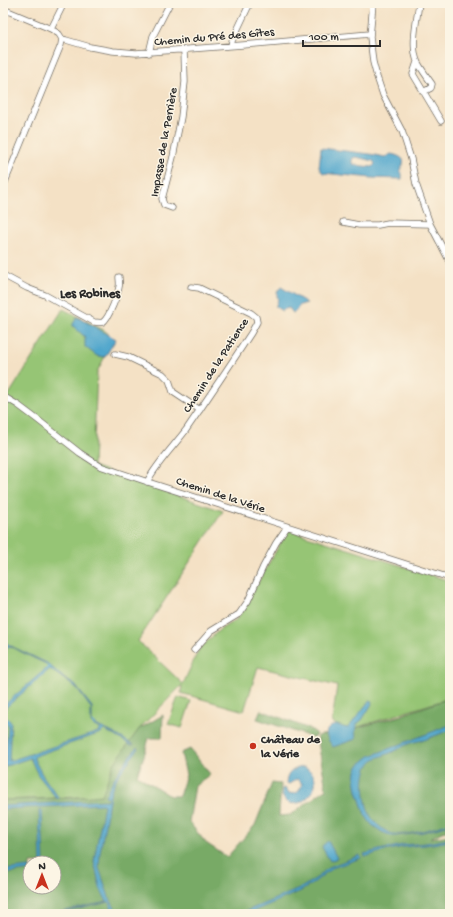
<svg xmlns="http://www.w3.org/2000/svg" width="453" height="917" viewBox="0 0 453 917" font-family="'Gochi Hand',sans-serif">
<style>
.green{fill:#96c574;stroke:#607850}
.forest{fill:#78aa66;stroke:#526a48;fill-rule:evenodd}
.water{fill:#4fa6cc;stroke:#3d687c;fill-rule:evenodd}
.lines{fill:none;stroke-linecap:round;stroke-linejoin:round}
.street-casing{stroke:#716b61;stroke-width:7}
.street{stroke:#fff;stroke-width:5.5}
.poi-dot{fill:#c8321e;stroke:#fcf5e5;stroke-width:1.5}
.labels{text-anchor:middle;stroke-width:3;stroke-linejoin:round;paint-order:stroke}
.street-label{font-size:12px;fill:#2b2b2b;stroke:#fcf5e5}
.poi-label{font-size:12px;font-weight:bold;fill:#2b2b2b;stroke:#fcf5e5;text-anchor:start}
.neighbourhood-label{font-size:13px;font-weight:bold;fill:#2b2b2b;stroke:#fcf5e5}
</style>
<rect width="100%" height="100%" fill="#fcf5e5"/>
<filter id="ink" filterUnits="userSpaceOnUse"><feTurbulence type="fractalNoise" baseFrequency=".025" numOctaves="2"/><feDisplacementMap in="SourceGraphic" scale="8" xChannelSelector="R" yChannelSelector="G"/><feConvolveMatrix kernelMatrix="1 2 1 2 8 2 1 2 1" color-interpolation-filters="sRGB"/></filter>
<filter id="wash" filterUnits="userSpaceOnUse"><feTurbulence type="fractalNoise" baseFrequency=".012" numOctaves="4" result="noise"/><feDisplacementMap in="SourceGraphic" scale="16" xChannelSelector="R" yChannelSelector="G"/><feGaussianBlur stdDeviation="0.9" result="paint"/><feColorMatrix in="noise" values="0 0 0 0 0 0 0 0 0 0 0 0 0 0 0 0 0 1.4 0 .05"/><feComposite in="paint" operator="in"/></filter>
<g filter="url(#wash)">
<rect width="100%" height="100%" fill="#f4e1c5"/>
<path class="green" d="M 63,309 L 104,330 L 114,339 L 97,372 L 93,466 L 223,511 L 138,641 L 183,684 L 199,649 L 218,631 L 237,619 L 288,530 L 450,581 L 450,698 L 345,731 L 332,722 L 337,686 L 258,667 L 244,711 L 181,693 L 182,685 L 139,729 L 105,796 L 3,800 L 3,393 L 8,396 Z
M 178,697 L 191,701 L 182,728 L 168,724 Z"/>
<path class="forest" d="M 450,698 L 450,830 L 442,832 L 430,838 L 450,835 L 450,914 L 3,914 L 3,800 L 70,798 L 102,795 L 113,765 L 139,729 L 163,715 L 162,738 L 149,738 L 144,756 L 137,775 L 170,796 L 179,796 L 186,775 L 181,753 L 190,749 L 210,774 L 195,786 L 189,822 L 206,843 L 227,857 L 255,825 L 272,783 L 281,784 L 279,816 L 290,815 L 326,789 L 317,736 L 356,728 L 396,717 ZM 30,863 L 54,863 L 54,887 L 30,887 Z
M 261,710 L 312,730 L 316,733 L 314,738 L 257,719 Z"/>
<path class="water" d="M 321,148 L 370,154 L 385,157 L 391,154 C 395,155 406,157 403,164 C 403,167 401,168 400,170 L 402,174 L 402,179 L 372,178 L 323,173 L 319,168 ZM 356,157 L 373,161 L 374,162 L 375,164 L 372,167 L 354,165 L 352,163 L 352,160 L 353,158 Z
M 281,287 L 307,303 L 300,305 L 295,312 L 293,313 L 289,308 L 285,309 L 282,311 L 276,307 L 276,305 L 278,299 C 276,294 277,291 281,287 Z
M 77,317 L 116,339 L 105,357 L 97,356 L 85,347 L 85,337 L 73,326 L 73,324 Z
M 3,641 L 15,648 L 47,663 L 65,679 L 75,685 L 92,707 L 92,721 C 97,727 103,728 109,731 C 116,734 123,739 130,743 L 134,745 L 130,745 L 114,735 L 104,730 L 101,733 L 35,756 L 34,758 L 34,759 L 43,776 L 59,798 L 57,799 L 38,775 L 30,758 L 3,767 L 3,763 L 5,762 L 8,725 L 3,718 L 3,714 L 11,722 L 9,761 L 98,732 L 101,729 L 94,726 L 91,723 L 91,708 L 76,688 L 50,669 L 3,710 L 3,706 L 48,667 L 44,663 L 9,646 L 3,650 L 3,647 L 6,645 L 3,643 Z
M 369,701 L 371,701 L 372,704 L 362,720 C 354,725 355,731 356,739 L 333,747 C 329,741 322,733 330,727 C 332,726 335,725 336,725 C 341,725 344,729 349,727 Z
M 450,725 L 450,730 C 441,733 433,737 424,740 C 418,741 412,742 406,745 C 401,747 396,751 390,753 C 385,755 378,757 373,760 C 360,770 364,802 370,815 C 373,822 386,833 393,834 C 406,837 437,827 450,823 L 450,825 L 419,833 L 396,836 L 392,836 L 382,832 L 372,825 L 365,815 L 357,791 L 355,779 L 356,771 L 359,765 L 370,756 Z
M 137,747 L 138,749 L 118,776 L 111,790 L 100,853 L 99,868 L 100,871 L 109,897 L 118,914 L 114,914 L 109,902 L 70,911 L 51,914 L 107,902 L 100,888 L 94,861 L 104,805 L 102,804 L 3,809 L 3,806 L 107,800 L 108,797 L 105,796 C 113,778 124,763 137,747 Z
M 304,767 C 307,769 311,771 312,773 C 324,787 300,812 286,801 C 282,798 282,793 282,789 L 285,788 L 288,793 C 296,795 300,792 302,784 L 300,781 L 297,779 L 289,784 L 286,783 C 287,772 294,768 304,767 Z
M 39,810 L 42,810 L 44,863 L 41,863 Z
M 450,839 L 450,841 C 442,842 434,844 425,845 C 404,846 385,850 365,857 L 364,854 L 379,850 L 403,845 L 426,843 Z
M 328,841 L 337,858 L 330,861 L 322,847 L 323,845 Z
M 360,855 L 361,858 L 332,868 L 312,884 L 301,891 L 247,914 L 239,914 L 299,889 L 318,877 L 329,867 Z
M 30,867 L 30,870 L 3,874 L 3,870 Z"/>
</g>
<g filter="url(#ink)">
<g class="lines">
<defs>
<path id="street" d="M 373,3 L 370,37 L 373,62 L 377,77 L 383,95 L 402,131 L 411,159 L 416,184 L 430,224 L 450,262
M 419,3 C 417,20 410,47 418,63 C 422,70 427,77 432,84 L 431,88 L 423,92
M 3,9 L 51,29 L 59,34 L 62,39 L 61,45 L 3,187
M 51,29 L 64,3
M 62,39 L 66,40 L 90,47 L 113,51 L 136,53 L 243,45 L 370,34
M 231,46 L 232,41 L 250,3
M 149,53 L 153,36 L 170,3
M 417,62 L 413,74 L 441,121
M 172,208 L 164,205 L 162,199 L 173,157 L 181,117 L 185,82 L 184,50
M 343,222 L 359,225 L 378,225 L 388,223 L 430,224
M 3,275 L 27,288 L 45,295 L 94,322 C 97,322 100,323 103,322 C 109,318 118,294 119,287 C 120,284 119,280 119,277
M 115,354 L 128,357 L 163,374 L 169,380 L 173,392 L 200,410
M 3,396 L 18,405 L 38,420 L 80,453 L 100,466 L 154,484 L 450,578
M 147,482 C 157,463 173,447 186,430 C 208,398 230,365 251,333 L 257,322 L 256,317 L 251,313 L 199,288 L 191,287
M 194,650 L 211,631 L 239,614 L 248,601 L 263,567 L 276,543 L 287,527"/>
</defs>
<use href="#street" class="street-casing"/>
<use href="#street" class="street"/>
</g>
</g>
<circle class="poi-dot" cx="253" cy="746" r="4"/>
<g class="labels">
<g class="street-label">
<text transform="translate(214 36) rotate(-5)" y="4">Chemin du Pré des Gîtes</text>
<text transform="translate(163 142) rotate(-80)" y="4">Impasse de la Perrière</text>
<text transform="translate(215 365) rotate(-57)" y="4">Chemin de la Patience</text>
<text transform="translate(221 494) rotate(18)" y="4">Chemin de la Vérie</text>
</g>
<g class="poi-label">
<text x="261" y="743">Château de<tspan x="261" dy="14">la Vérie</tspan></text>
</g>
<g class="neighbourhood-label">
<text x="90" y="297">Les Robines</text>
</g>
</g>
<rect width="453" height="917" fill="none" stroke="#fcf5e5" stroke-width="16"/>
<g transform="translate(42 875)"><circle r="19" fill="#fcf5e5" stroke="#a8a49b"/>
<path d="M0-3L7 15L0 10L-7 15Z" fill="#c8321e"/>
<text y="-6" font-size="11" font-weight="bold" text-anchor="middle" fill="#2b2b2b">N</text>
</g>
<path d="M303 40v6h77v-6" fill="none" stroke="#2b2b2b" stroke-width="2"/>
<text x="309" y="40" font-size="12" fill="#2b2b2b" stroke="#fcf5e5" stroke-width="3" paint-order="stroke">100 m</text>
</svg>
